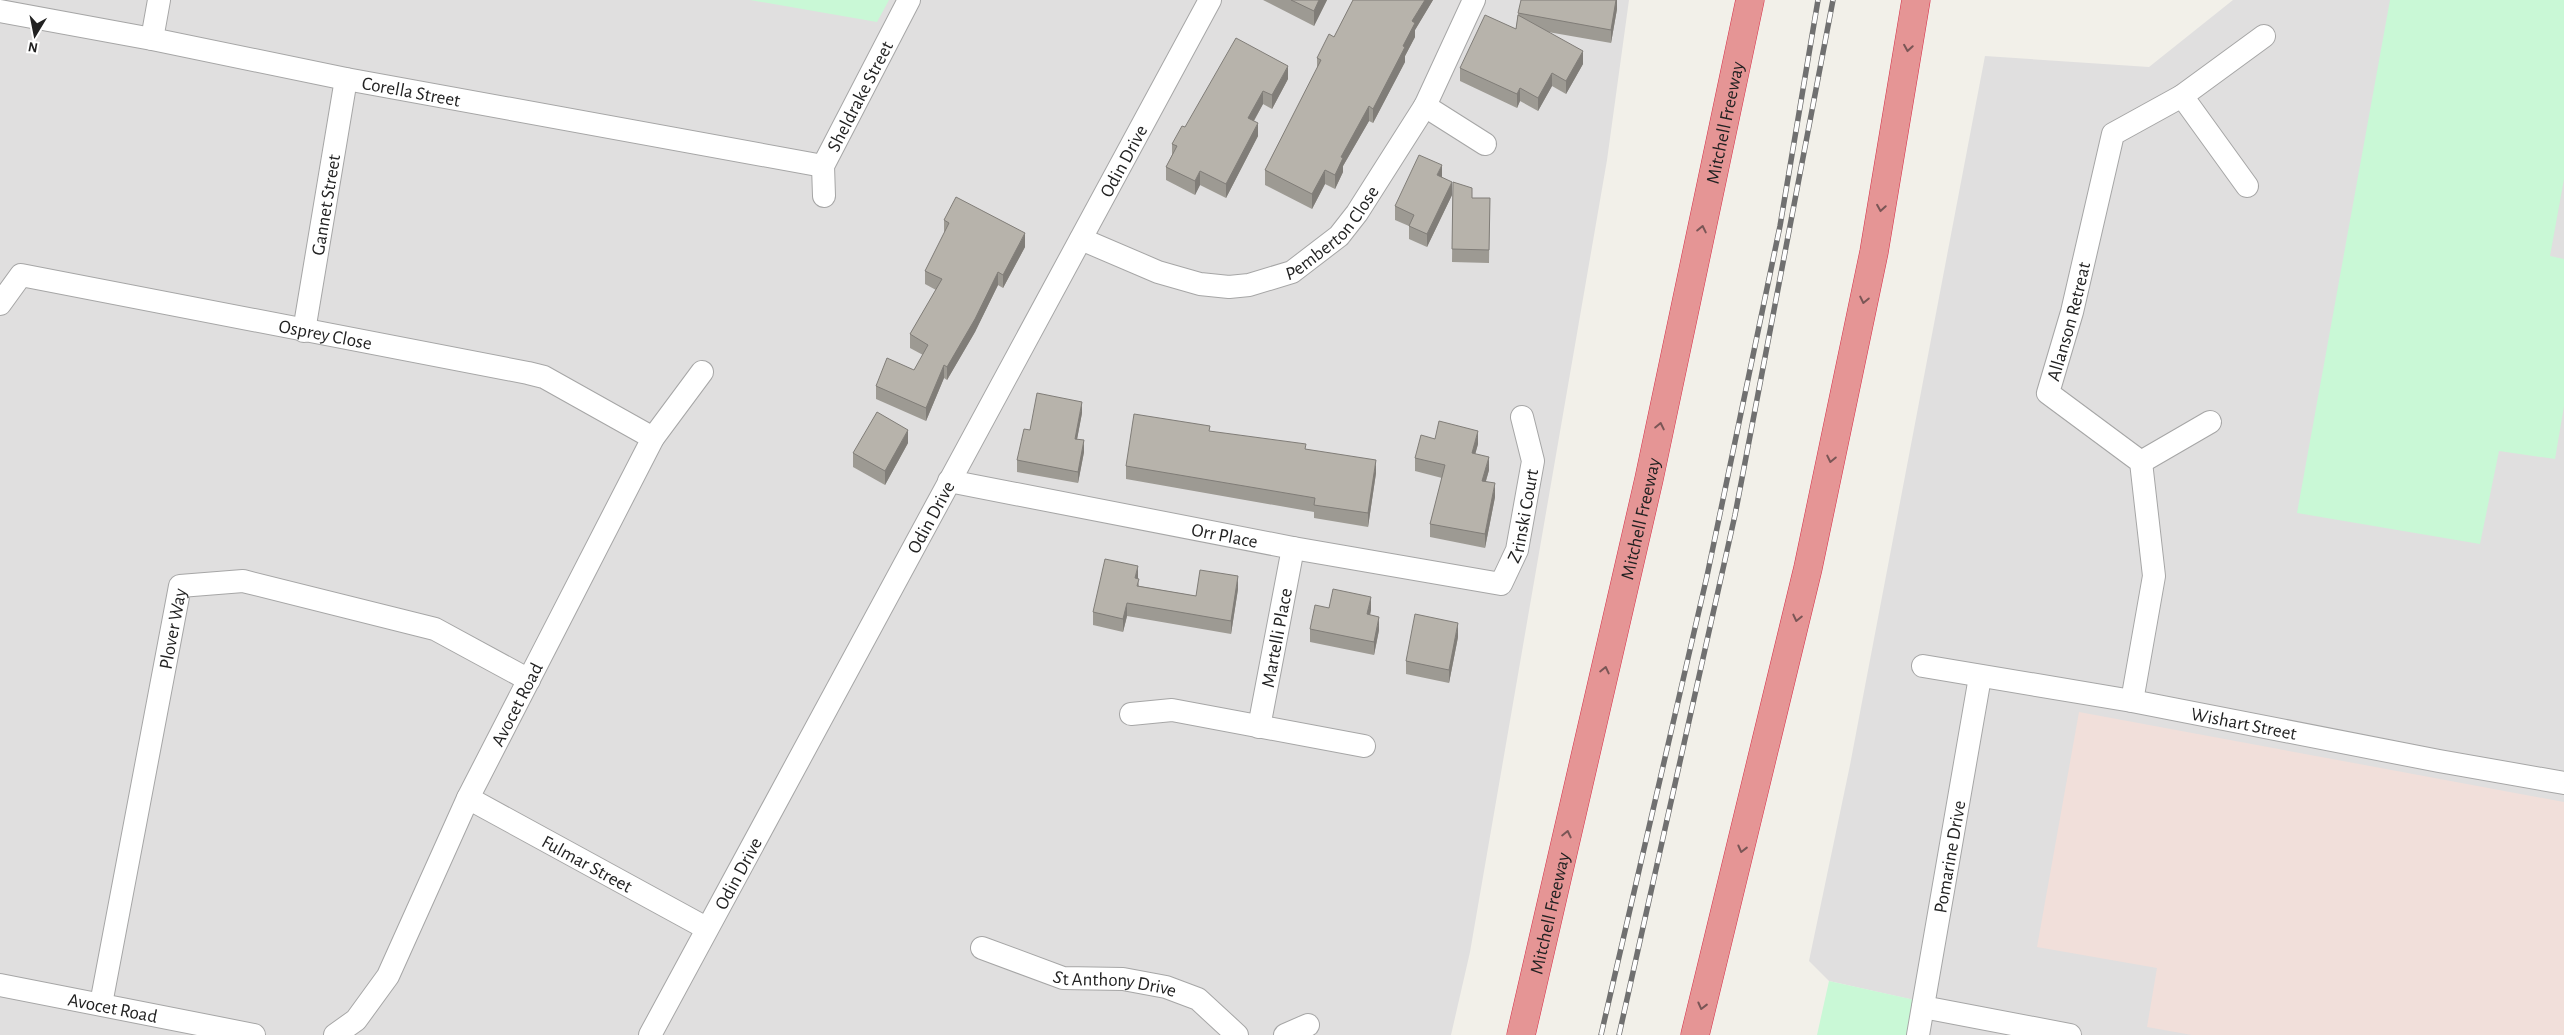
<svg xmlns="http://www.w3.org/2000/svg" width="2564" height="1035" viewBox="0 0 2564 1035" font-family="'Alegreya Sans',sans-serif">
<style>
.residential{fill:#e0dfdf}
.commercial{fill:#f1dfda}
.park{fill:#c9f8d6}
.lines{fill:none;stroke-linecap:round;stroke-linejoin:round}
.minor-casing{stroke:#a6a6a6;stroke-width:24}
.motorway-casing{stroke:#d6304a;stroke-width:29}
.minor{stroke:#fff;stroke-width:22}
.motorway{stroke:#e59595;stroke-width:28}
.rail-casing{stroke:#707070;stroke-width:5.5}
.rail{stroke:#fff;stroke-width:4;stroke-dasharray:11;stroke-linecap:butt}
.wall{fill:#9d9a93}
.shaded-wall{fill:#807d78}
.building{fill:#b7b3ab;stroke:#807d78}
.oneway{stroke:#7a5656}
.labels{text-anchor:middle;stroke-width:4;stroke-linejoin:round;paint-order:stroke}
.street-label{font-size:19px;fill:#222;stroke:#fff}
</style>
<rect width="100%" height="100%" fill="#f2f0e9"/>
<path class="residential" d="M 0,0 L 1629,0 L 1607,160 L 1470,952 L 1451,1035 L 0,1035 Z
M 2233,0 L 2564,0 L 2564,1035 L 1907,1035 L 1914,1000 L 1829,981 L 1809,961 L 1850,765 L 1985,56 L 2149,67 Z"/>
<path class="commercial" d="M 2079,712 L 2564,802 L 2564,1035 L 2192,1035 L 2147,1027 L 2157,968 L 2037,947 Z"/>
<path class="park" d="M 750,0 L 889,0 L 877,22 Z
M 2390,0 L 2564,0 L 2564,179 L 2550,256 L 2564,259 L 2564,406 L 2555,459 L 2499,451 L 2480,544 L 2297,513 Z
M 1829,981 L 1915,1000 L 1907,1035 L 1817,1035 Z"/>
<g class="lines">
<defs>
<g id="minor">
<path id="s1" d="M 0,11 L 152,39 L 346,79 L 823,166"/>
<path d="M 152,39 L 159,0"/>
<path d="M 2182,96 L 2247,186"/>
<path d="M 1425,106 L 1485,144"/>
<path id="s2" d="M 824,196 L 823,166 L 909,0"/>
<path id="s3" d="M 1081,239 L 1158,272 L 1200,284 L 1229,287 L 1249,285 L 1292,272 L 1339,236 L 1357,213 L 1425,106 L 1474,0"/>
<path id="s4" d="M 0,304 L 21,275 L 528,373 L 544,377 L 653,438"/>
<path id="s5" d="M 304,331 L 346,79"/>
<path d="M 2141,462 L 2210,422"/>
<path id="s6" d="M 949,481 L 1293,548 L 1501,584 L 1517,550 L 1533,461 L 1522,417"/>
<path id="s7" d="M 1923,666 L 2132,701 L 2439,761 L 2564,783"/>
<path id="s8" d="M 2132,701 L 2154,576 L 2141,462 L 2048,393 L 2072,312 L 2113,134 L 2182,96 L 2264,36"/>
<path d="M 1131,714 L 1172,710 L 1364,746"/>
<path id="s9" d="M 1259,727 L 1293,548"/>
<path id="s10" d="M 468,798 L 706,928"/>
<path id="s11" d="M 982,948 L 1063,978 L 1123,979 L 1166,987 L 1198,999 L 1237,1035"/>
<path id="s12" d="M 0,985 L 254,1035"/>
<path id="s13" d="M 101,1004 L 180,586 L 243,581 L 435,629 L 529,680"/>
<path d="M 1923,1007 L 2070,1035"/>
<path id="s14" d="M 335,1035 L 356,1020 L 388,976 L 468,798 L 653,438 L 702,372"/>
<path id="s15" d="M 650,1035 L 1210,0"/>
<path d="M 1285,1035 L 1308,1025"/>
<path id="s16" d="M 1918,1035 L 1980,677"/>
</g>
<g id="motorway">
<path id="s17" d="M 1521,1035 L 1649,479 L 1750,0"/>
<path d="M 1695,1035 L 1808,568 L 1874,252 L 1916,0"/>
</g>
</defs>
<use href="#minor" class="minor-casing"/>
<use href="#motorway" class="motorway-casing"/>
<use href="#minor" class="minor"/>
<use href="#motorway" class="motorway"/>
<defs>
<path id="rail" d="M 1601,1035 L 1707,576 L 1780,226 L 1818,0
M 1619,1035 L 1735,515 L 1833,0"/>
</defs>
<use href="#rail" class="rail-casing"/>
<use href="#rail" class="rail"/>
</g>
<path class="wall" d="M 1263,0 L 1327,0 L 1314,26 Z
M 1353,0 L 1433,0 L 1415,30 L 1415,37 L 1405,56 L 1405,62 L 1373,123 L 1369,121 L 1343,166 L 1343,172 L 1335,189 L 1325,184 L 1312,209 L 1265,185 L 1265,170 L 1317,69 L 1317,58 L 1334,37 Z
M 1617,0 L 1617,9 L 1611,43 L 1548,32 L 1583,64 L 1566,94 L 1552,86 L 1538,111 L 1520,101 L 1517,108 L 1460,81 L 1460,68 L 1516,29 L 1518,13 Z
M 1288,79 L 1272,109 L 1263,104 L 1254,121 L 1258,136 L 1226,198 L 1200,185 L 1195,195 L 1166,180 L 1166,167 L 1172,155 L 1172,144 L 1185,127 Z
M 1442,177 L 1452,195 L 1427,247 L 1409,239 L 1409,226 L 1395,220 L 1395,206 Z
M 1453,182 L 1472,198 L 1490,198 L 1489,263 L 1452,262 Z
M 944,220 L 1025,247 L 1003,288 L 998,285 L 975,332 L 947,380 L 944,378 L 926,421 L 876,399 L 876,386 L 914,370 L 923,355 L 910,348 L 910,334 L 936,290 L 925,284 L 925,271 L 944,234 Z
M 1082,413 L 1077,439 L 1084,452 L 1078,483 L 1017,472 L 1017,460 Z
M 1210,431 L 1306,449 L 1376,473 L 1368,527 L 1314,518 L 1314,512 L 1126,479 L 1126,466 Z
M 1435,439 L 1478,444 L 1475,454 L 1489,470 L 1486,481 L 1495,497 L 1485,548 L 1430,537 L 1430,524 L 1442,478 L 1415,471 L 1415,458 Z
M 908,443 L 885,485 L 853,467 L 853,453 Z
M 1138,579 L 1139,586 L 1196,596 L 1238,589 L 1231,634 L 1127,616 L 1123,632 L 1093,625 L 1093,612 Z
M 1329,608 L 1371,610 L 1370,615 L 1379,630 L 1374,655 L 1310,642 L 1310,629 Z
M 1458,637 L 1449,683 L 1406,674 L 1406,661 Z"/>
<path class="shaded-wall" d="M 1319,0 L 1327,0 L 1314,26 L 1314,11 Z
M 1425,0 L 1433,0 L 1415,30 L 1415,37 L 1405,56 L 1405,62 L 1373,123 L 1373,109 L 1403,46 L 1412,21 Z
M 1616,0 L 1617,0 L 1617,9 L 1611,43 L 1611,30 Z
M 1583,51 L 1583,64 L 1566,94 L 1566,81 Z
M 1288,66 L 1288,79 L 1272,109 L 1272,95 Z
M 1552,73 L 1552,86 L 1538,111 L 1538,98 Z
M 1520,88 L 1520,101 L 1517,108 L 1517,94 Z
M 1263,91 L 1263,104 L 1248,131 L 1248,118 Z
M 1369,106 L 1369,121 L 1343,166 L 1343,172 L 1335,189 L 1335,175 L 1341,157 Z
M 1258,123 L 1258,136 L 1226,198 L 1226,184 Z
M 1442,165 L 1442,179 L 1437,175 Z
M 1325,170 L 1325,184 L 1312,209 L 1312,194 Z
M 1200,171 L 1200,185 L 1195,195 L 1195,181 Z
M 1452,182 L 1452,195 L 1427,247 L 1427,234 Z
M 1025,233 L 1025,247 L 1003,288 L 1003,275 Z
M 998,272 L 998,285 L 975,332 L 947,380 L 947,367 Z
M 944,365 L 944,378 L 926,421 L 926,408 Z
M 1082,402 L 1082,413 L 1075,450 L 1075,439 Z
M 908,430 L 908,443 L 885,485 L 885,471 Z
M 1478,431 L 1478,444 L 1472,466 L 1472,453 Z
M 1084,440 L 1084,452 L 1078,483 L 1078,472 Z
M 1489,457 L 1489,470 L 1482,494 L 1482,481 Z
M 1376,460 L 1376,473 L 1368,527 L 1368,513 Z
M 1495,483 L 1495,497 L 1485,548 L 1485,534 Z
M 1138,566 L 1138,580 L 1135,578 Z
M 1238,576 L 1238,589 L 1231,634 L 1231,621 Z
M 1371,597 L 1371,610 L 1367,628 L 1367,614 Z
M 1127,603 L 1127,616 L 1123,632 L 1123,619 Z
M 1379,617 L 1379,630 L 1374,655 L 1374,642 Z
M 1458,623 L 1458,637 L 1449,683 L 1449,670 Z"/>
<path class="building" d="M 1291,0 L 1319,0 L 1314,11 Z
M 1353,0 L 1425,0 L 1412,21 L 1415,23 L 1403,46 L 1405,47 L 1373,109 L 1369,106 L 1341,157 L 1343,158 L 1335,175 L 1325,170 L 1312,194 L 1265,170 L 1321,60 L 1317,58 L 1329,34 L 1334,37 Z
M 1521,0 L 1616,0 L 1611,30 L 1518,13 Z
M 1485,15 L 1516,29 L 1518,15 L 1583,51 L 1566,81 L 1552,73 L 1538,98 L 1520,88 L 1517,94 L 1460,68 Z
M 1236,38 L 1288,66 L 1272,95 L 1263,91 L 1248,118 L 1258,123 L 1226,184 L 1200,171 L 1195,181 L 1166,167 L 1177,146 L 1172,144 L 1182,126 L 1185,127 Z
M 1419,155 L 1442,165 L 1437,175 L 1452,182 L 1427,234 L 1409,226 L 1414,215 L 1395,206 Z
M 1453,182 L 1472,188 L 1472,198 L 1490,198 L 1489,250 L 1452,249 Z
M 956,197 L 1025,233 L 1003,275 L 998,272 L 975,319 L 947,367 L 944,365 L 926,408 L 876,386 L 887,358 L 914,370 L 928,345 L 910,334 L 942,279 L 925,271 L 949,223 L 944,220 Z
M 1037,393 L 1082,402 L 1075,439 L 1084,440 L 1078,472 L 1017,460 L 1024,429 L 1030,430 Z
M 877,412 L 908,430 L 885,471 L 853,453 Z
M 1134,414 L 1210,426 L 1209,431 L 1306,444 L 1305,449 L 1376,460 L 1368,513 L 1314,505 L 1315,498 L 1126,466 Z
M 1439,421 L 1478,431 L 1472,453 L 1489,457 L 1482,481 L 1495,483 L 1485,534 L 1430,524 L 1445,465 L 1415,458 L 1421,435 L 1435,439 Z
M 1105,559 L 1138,566 L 1135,578 L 1139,579 L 1137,586 L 1196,596 L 1200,570 L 1238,576 L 1231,621 L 1127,603 L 1123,619 L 1093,612 Z
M 1333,589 L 1371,597 L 1367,614 L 1379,617 L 1374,642 L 1310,629 L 1315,605 L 1329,608 Z
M 1415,614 L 1458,623 L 1449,670 L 1406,661 Z"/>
<defs><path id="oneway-chevron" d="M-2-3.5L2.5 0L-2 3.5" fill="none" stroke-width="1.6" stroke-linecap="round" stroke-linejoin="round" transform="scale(1.25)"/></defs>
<g class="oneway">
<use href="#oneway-chevron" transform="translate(1908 48) rotate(99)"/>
<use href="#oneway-chevron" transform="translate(1881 208) rotate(99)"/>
<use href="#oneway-chevron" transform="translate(1702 229) rotate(-78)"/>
<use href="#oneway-chevron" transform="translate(1864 300) rotate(102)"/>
<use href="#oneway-chevron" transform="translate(1660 426) rotate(-78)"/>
<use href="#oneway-chevron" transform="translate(1831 459) rotate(102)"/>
<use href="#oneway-chevron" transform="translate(1797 618) rotate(103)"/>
<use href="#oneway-chevron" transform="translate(1605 670) rotate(-77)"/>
<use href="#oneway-chevron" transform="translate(1567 834) rotate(-77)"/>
<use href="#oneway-chevron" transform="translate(1742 849) rotate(104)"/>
<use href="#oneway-chevron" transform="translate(1702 1006) rotate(104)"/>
</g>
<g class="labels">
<g class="street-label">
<text dy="7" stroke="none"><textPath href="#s1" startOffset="419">Corella Street</textPath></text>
<text dy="7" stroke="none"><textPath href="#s2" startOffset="109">Sheldrake Street</textPath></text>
<text dy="7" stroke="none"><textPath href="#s17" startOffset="935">Mitchell Freeway</textPath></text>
<text dy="7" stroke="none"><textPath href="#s15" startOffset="994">Odin Drive</textPath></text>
<text dy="7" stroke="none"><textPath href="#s5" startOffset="128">Gannet Street</textPath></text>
<text dy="7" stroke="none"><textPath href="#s3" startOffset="278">Pemberton Close</textPath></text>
<text dy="7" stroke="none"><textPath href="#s8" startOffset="432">Allanson Retreat</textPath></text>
<text dy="7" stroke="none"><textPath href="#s4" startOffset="346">Osprey Close</textPath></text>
<text dy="7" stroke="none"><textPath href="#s6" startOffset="634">Zrinski Court</textPath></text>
<text dy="7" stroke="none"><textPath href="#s15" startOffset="589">Odin Drive</textPath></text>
<text dy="7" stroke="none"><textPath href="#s17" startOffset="530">Mitchell Freeway</textPath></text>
<text dy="7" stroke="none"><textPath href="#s6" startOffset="281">Orr Place</textPath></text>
<text dy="7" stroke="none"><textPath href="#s13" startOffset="382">Plover Way</textPath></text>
<text dy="7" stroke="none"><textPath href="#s9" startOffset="91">Martelli Place</textPath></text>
<text dy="7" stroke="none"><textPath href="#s14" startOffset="381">Avocet Road</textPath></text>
<text dy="7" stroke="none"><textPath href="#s7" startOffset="326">Wishart Street</textPath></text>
<text dy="7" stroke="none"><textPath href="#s16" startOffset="181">Pomarine Drive</textPath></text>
<text dy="7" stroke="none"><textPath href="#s10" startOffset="136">Fulmar Street</textPath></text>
<text dy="7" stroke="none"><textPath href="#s15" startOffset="184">Odin Drive</textPath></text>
<text dy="7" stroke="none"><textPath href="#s17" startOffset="125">Mitchell Freeway</textPath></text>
<text dy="7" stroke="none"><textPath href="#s11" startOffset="139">St Anthony Drive</textPath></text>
<text dy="7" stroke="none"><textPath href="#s12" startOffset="115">Avocet Road</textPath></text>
</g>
</g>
<g transform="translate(35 35) rotate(190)" stroke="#ffffff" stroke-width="4" paint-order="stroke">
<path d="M0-4L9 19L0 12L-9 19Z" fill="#222222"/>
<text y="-8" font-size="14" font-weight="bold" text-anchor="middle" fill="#222222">N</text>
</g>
</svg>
